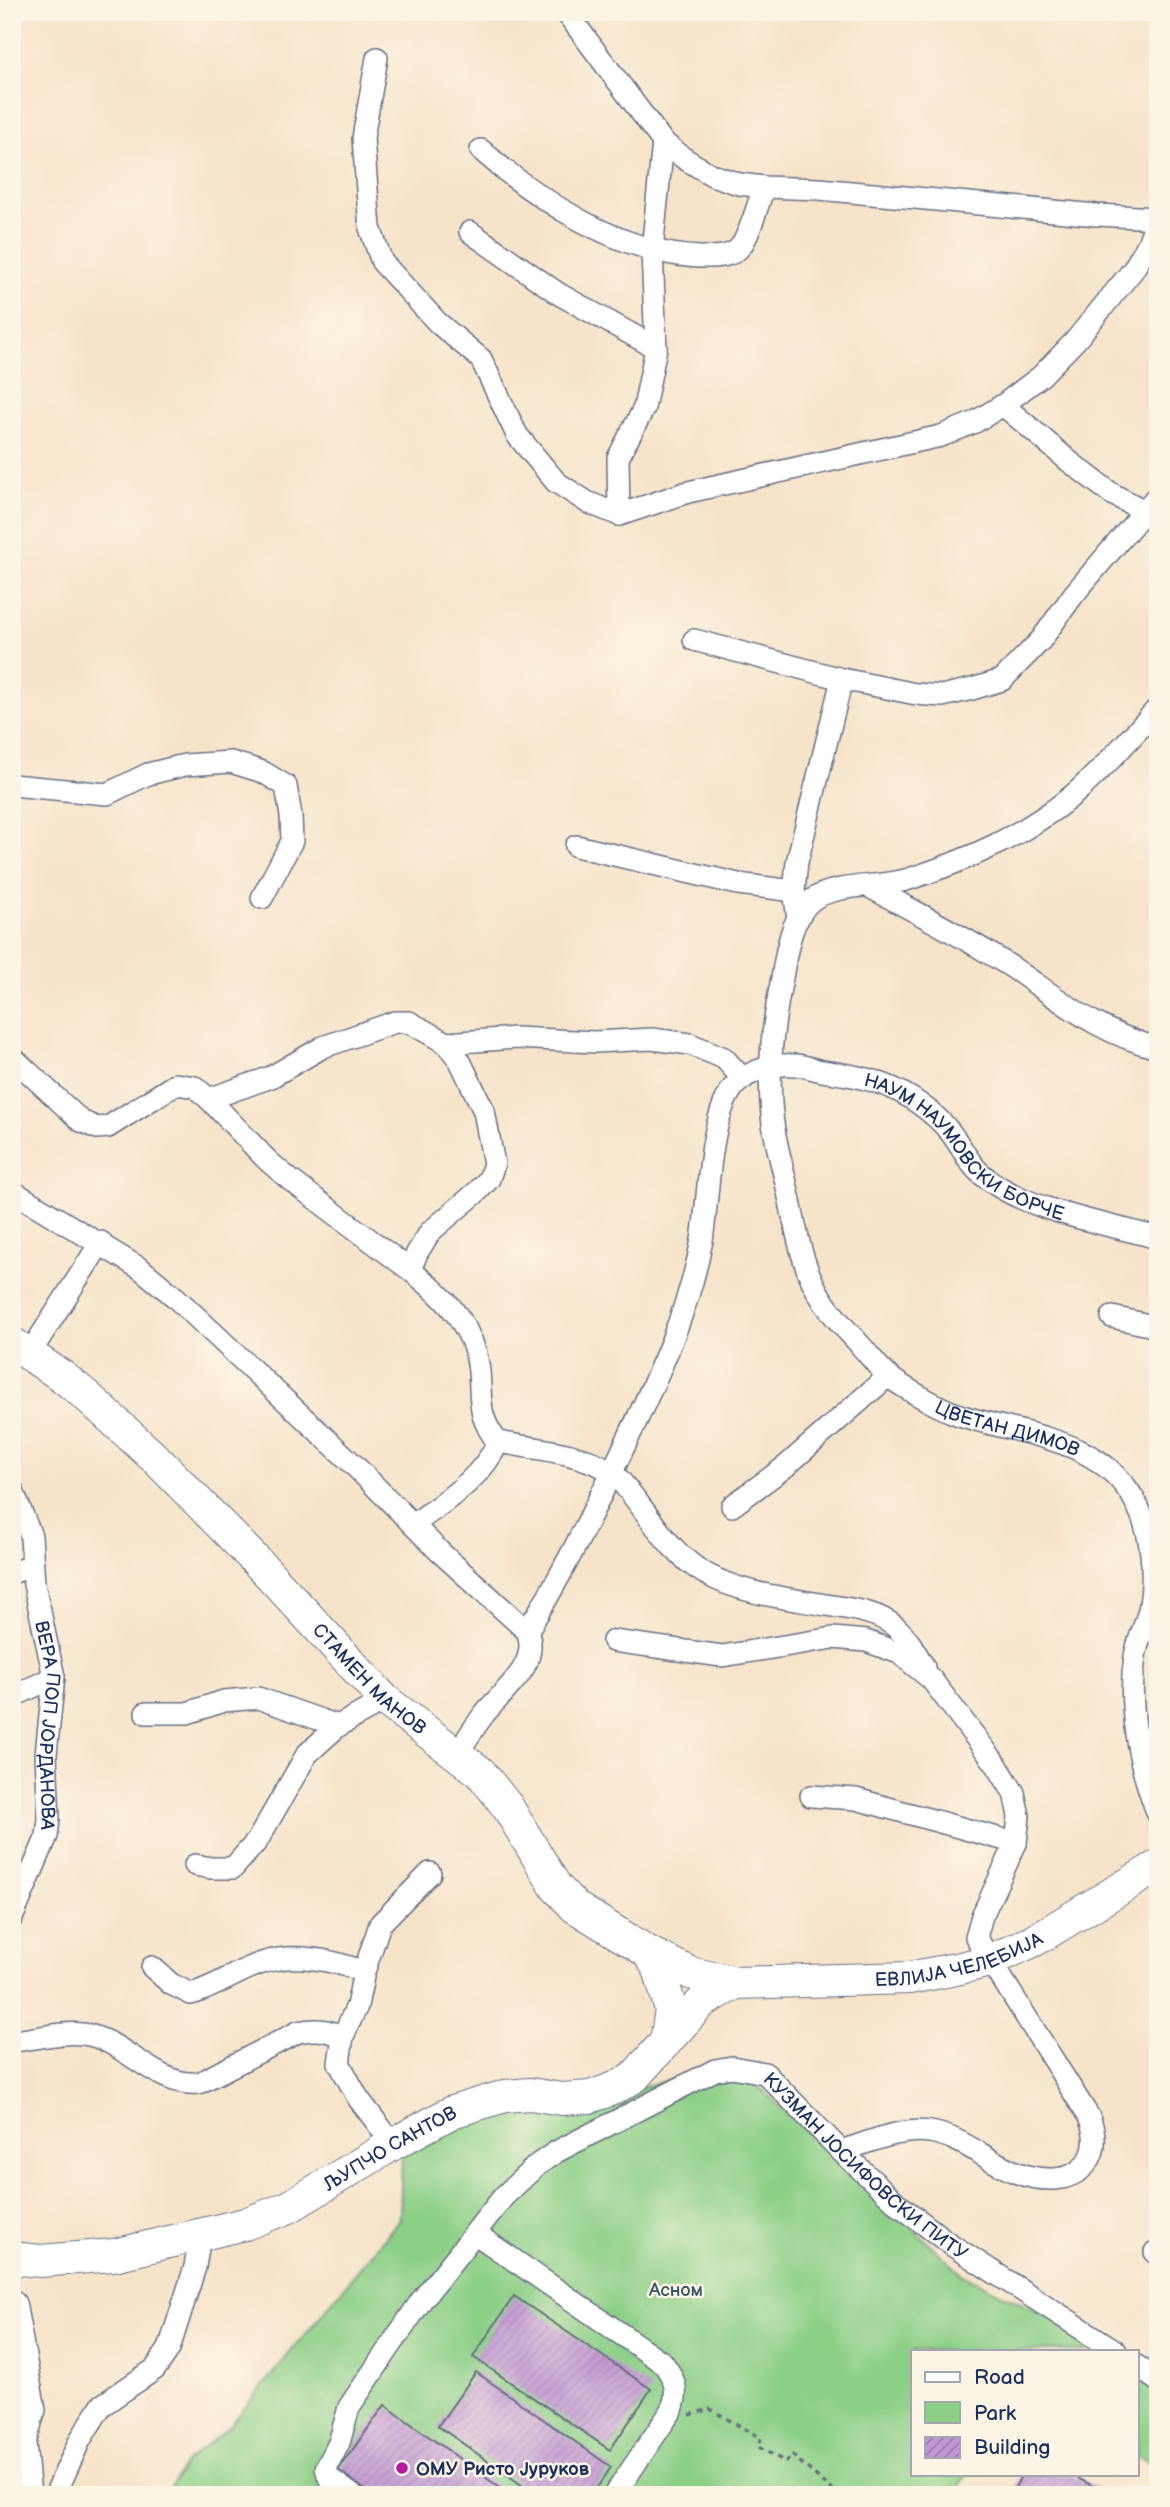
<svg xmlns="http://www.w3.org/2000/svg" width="1170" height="2507" viewBox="0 0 1170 2507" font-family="'Balsamiq Sans',sans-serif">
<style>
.park{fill:#8ccf87;stroke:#547f72;stroke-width:2}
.building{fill:url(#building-hatch)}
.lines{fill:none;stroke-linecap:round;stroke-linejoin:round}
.street-casing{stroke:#686e84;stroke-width:24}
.secondary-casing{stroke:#686e84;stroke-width:34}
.path{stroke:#686e84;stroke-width:3.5;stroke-dasharray:5 5;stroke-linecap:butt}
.street{stroke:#fff;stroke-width:21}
.secondary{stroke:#fff;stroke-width:32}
.poi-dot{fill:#b5179e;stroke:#fcf5e5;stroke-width:2.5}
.labels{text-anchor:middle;stroke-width:5;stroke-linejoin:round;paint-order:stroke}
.street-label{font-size:19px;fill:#1b2f5e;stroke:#fcf5e5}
.park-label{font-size:19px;fill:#375768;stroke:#fcf5e5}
.poi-label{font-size:19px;font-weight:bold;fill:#1b2f5e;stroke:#fcf5e5;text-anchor:start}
</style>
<defs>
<pattern id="building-hatch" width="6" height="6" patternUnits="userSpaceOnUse" patternTransform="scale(1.75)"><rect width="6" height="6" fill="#c197d3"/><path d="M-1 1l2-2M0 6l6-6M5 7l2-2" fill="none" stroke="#9c7cae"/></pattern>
</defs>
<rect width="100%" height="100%" fill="#fcf5e5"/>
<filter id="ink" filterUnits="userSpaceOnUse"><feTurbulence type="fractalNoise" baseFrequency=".0143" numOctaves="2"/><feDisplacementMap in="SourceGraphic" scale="14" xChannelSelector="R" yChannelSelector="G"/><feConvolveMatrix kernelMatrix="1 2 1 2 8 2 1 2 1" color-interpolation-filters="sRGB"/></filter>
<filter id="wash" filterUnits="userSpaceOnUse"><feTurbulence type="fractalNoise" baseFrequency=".00686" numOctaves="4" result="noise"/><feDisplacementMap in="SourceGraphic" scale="28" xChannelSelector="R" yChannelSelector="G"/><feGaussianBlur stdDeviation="1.57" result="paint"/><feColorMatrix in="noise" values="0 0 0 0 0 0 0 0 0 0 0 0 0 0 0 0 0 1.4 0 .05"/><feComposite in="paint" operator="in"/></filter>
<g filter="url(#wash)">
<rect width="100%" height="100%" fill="#f6e4ca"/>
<path class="park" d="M 715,2070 L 747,2076 L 963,2275 L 1054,2319 L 1100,2351 L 913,2351 L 913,2474 L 967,2474 L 955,2495 L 166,2495 L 185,2463 L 229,2427 L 400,2219 L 402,2156 L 483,2111 L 535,2111 Z
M 1137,2377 L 1158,2392 L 1158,2466 L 1137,2456 Z"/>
<g id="blocks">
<path class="building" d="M 514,2296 L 651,2389 L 610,2450 L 473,2357 Z
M 476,2372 L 611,2467 L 592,2495 L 536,2495 L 438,2426 Z
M 385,2405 L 510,2495 L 372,2495 L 338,2470 Z
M 1022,2474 L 1070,2474 L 1110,2495 L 1011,2495 Z"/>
</g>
</g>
<g filter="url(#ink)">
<use href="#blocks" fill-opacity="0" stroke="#686e84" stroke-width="2"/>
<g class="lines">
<defs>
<g id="street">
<path d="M 566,12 L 663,142 L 685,159 L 712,175 L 739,184 L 764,187 L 819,189 L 1097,215 L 1158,218"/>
<path d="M 377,58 L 363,138 L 370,228 L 382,262 L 438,323 L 481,359 L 517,435 L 556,482 L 587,502 L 619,515 L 618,458 L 644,408 L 656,348"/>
<path d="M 481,150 C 538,201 622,254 700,257 C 713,257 731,258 740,247 C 749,237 759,201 764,187"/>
<path d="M 470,232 L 559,294 L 656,348 L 652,251 L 663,142"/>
<path d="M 1003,405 L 1070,462 L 1112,494 L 1156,517"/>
<path d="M 619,515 L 688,492 L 941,436 L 975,422 L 1003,405 L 1041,376 L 1075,341 L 1133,270 L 1148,244 L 1157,218"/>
<path d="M 694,640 L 842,679 L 916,694 L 942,696 L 972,689 L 1002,680 L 1041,640 L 1074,594 L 1158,495"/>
<path id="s1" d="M 1158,708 C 1130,738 1103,770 1072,796 C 1023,836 968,860 909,879 C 881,888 835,883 812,900 C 791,917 786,953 782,978 C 773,1024 767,1068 772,1115 C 774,1138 781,1160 786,1183 C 795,1222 800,1265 822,1299 C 833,1317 848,1331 861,1346 C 870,1356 878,1367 887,1375 C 900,1386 938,1407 954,1413 C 1020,1437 1103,1434 1138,1507 C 1152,1535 1155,1574 1150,1605 C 1147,1622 1138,1639 1135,1656 C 1127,1707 1139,1767 1158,1814"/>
<path d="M 12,785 L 107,794 L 148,774 L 185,765 L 231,762 L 263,772 L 286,786 L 291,816 L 292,841 L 262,898"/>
<path d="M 576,846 L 738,884 L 794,891"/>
<path d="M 868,886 C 917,913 967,938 1013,968 C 1063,1002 1098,1033 1158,1048"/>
<path d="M 798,919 L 794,891 L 797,862 L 842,679"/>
<path d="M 446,1043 L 516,1038 L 595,1042 L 652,1039 L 690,1044 L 724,1058 L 743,1079"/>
<path d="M 12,1057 L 81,1121 L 97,1128 L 108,1127 L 176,1084 L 195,1087 L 209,1099 L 271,1077 L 323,1047 L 395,1022 L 409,1022 L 446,1043 L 460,1061 L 484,1111 L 494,1164 L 489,1179 L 478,1191 L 430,1232 L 417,1253 L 410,1270 C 440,1293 465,1316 476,1354 C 485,1387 472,1412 498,1442"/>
<path d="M 209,1099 L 267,1160 L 289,1179 L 410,1270"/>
<path d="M 12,1191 L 141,1269 L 175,1297 L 353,1464 L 440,1552 L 527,1631 C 541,1664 504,1690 485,1713 C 475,1726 466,1740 457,1754"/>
<path d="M 1112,1317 L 1158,1327"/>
<path d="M 30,1353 L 101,1242"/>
<path id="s2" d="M 12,1489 L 31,1536 L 34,1584 L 54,1677 L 46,1754 L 49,1819 L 47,1836 L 12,1918"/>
<path d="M 732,1506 L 785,1467 L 888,1376"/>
<path d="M 413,1525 C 444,1501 482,1479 498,1442 C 535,1449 579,1451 612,1472 C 645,1504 664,1551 706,1574 C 742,1594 786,1598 826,1605 C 851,1609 877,1611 897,1628 C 909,1639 916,1653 924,1667"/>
<path d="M 12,1573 L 33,1565"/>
<path id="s3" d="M 527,1631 C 560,1579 587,1524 613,1470 C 648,1396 687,1321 702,1240 C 709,1198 708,1115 736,1084 C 750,1070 776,1063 796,1065 C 805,1066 813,1069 822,1071 C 844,1074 864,1077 885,1085 C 908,1094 934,1112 950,1132 C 960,1144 967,1160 978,1171 C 1019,1210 1104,1223 1158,1238"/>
<path d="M 613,1641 L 722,1656 L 833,1638 L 866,1641 L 899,1653 L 931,1679 L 996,1764 L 1014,1793 L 1019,1816 L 1016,1843 L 982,1916 L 976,1937 L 1089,2117 C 1095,2132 1098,2148 1087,2163 C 1078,2174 1068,2178 1054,2179 C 1002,2181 975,2139 930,2132 C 899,2128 870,2142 841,2151"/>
<path d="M 12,1697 L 54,1677"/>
<path d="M 146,1713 L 187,1713 L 224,1701 L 258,1698 L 338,1726"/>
<path d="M 811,1796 L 856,1799 L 1016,1843"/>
<path d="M 195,1865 L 211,1868 L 233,1868 L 257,1841 L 307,1754 L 338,1726 L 385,1700"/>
<path d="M 152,1967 L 171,1984 L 191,1994 C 216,1987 237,1971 262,1963 C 294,1952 333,1960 364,1972 L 357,2006 L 343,2036"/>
<path d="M 364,1972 L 380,1924 L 430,1873"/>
<path d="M 12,2041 C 38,2039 68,2029 93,2036 C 130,2047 159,2087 199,2083 L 298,2032 C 315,2028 327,2030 343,2036 L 339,2063 L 358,2098 L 393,2144"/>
<path d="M 476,2234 L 663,2363 C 675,2379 679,2390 672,2410 L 614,2495"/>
<path d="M 1155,2252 L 1158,2254"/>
<path d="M 12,2300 L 15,2303 L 35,2410 L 25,2443 L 30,2495"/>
<path d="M 1137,2366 L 1158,2381"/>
<path d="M 55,2495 L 80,2440 L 101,2406 L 155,2369 L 169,2349 L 195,2267 L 200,2235"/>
<path id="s4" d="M 352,2495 L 329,2478 L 326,2468 L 339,2443 L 349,2407 L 421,2301 L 504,2196 L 537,2165 L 556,2152 L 715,2070 L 732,2067 L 765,2073 L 841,2151 L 899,2205 L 950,2244 L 1116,2351"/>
</g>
<g id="secondary">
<path id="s5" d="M 12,1343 L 63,1377 L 89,1398 L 160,1463 L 267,1572 L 385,1700 L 480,1772 L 507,1806 L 556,1887 L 575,1907 L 648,1952 L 690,1973 L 736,1983 L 909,1978 L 956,1969 L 990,1961 L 1035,1940 L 1158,1866"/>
<path d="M 648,1952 L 659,1969 L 671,2010 L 666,2042"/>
<path id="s6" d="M 12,2258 L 40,2261 L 114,2255 L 245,2224 L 289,2207 L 393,2144 L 452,2112 L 505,2096 L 530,2094 L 562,2099 L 590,2097 L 615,2088 L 634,2077 L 702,2002 L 736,1983"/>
</g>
</defs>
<use href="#street" class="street-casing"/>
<use href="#secondary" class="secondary-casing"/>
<path class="path" d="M 690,2415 L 710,2409 L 761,2438 L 758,2447 L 786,2462 L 792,2455 L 838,2495"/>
<use href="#street" class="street"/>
<use href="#secondary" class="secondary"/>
</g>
</g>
<circle class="poi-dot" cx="402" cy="2468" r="7"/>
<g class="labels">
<g class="street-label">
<text dy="7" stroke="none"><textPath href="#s3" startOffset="850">НАУМ НАУМОВСКИ БОРЧЕ</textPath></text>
<text dy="7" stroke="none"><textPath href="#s1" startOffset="1055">ЦВЕТАН ДИМОВ</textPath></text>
<text dy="7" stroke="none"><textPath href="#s5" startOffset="492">СТАМЕН МАНОВ</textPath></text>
<text dy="7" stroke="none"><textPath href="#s2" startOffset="242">ВЕРА ПОП ЈОРДАНОВА</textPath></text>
<text dy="7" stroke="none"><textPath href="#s5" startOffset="1208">ЕВЛИЈА ЧЕЛЕБИЈА</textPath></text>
<text dy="7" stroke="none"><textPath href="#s6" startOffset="401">ЉУПЧО САНТОВ</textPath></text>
<text dy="7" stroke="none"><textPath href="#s4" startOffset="802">КУЗМАН ЈОСИФОВСКИ ПИТУ</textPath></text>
</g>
<g class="park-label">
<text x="676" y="2296">Асном</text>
</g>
<g class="poi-label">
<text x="416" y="2475">ОМУ Ристо Јуруков</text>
</g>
</g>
<rect width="1170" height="2507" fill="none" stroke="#fcf5e5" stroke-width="42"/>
<rect x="911" y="2350" width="228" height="126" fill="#fcf5e5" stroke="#a2a6af" stroke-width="2"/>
<rect x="925" y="2372" width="35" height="10" fill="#ffffff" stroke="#a2a6af" stroke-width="2"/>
<text x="974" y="2384" font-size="21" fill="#1b2f5e">Road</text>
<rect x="925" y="2402" width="35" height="21" fill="#8ccf87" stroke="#a2a6af" stroke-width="2"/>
<text x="974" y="2420" font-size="21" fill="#1b2f5e">Park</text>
<rect x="925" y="2437" width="35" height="21" fill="url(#building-hatch)" stroke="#a2a6af" stroke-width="2"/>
<text x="974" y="2454" font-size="21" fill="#1b2f5e">Building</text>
</svg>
